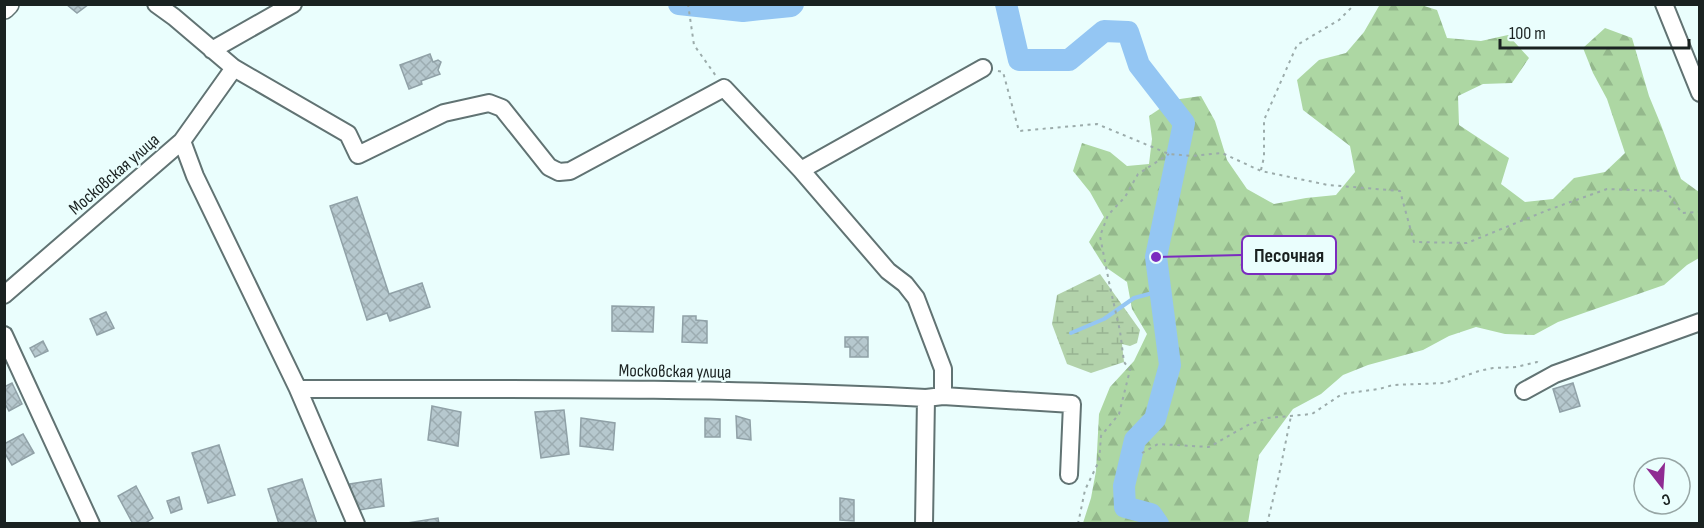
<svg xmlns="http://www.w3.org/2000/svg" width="1704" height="528" viewBox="0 0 1704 528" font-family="'Sofia Sans Condensed',sans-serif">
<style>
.forest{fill:url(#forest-firs)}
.wetland{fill:url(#wetland-marsh)}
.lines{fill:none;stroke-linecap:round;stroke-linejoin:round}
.stream{stroke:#94c6f3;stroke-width:4}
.river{stroke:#94c6f3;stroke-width:22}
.building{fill:url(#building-cross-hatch);stroke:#90a1a7;stroke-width:1.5}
.minor-casing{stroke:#617373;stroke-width:20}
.major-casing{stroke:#617373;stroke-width:24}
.path{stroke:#9babaa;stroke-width:2;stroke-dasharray:3 4.5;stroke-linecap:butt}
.minor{stroke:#fff;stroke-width:16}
.major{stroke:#fff;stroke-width:21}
.labels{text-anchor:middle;stroke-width:4.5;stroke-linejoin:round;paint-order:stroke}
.street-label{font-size:18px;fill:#1a2221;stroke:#eafefd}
.leader{fill:none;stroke:#7b2cbf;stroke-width:2}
.callout-dot{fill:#7b2cbf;stroke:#eafefd;stroke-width:2}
.callout{fill:#eafefd;stroke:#7b2cbf;stroke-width:2}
.callout-label{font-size:20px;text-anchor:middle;font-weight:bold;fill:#1a2221}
</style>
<defs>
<pattern id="forest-firs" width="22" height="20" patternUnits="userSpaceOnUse" patternTransform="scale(1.5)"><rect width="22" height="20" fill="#add7a3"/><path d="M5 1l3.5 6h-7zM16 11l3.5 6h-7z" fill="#94b88c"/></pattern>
<pattern id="wetland-marsh" width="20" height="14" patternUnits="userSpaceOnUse" patternTransform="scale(1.5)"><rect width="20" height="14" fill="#b2d2aa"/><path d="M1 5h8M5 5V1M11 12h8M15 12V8" fill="none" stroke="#98b492"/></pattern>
<pattern id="building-cross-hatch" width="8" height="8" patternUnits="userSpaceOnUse" patternTransform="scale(1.5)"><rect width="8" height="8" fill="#b6c8ce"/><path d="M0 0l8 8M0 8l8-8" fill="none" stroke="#9cacb1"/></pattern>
</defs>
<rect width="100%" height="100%" fill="#eafefd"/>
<path class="forest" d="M 1387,4 L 1421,5 L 1437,10 L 1447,38 L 1481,41 L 1508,35 L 1529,58 L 1512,83 L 1483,84 L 1458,96 L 1459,125 L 1509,158 L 1501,184 L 1525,202 L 1553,199 L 1574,178 L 1605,172 L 1625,153 L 1607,99 L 1593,73 L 1583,48 L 1605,28 L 1632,38 L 1649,96 L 1661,125 L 1681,179 L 1699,192 L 1699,258 L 1687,265 L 1664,285 L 1558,322 L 1534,335 L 1505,334 L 1476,327 L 1449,336 L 1423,350 L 1368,365 L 1343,375 L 1321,394 L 1293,409 L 1259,455 L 1248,523 L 1083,523 L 1091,498 L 1096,471 L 1099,414 L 1110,387 L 1134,361 L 1147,334 L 1132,309 L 1127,282 L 1104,266 L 1089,242 L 1104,217 L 1090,192 L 1073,171 L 1082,143 L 1110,152 L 1127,166 L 1149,164 L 1152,139 L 1149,116 L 1173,100 L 1201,96 L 1215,121 L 1227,160 L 1247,189 L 1274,204 L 1306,198 L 1336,195 L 1355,172 L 1350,146 L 1303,110 L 1297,80 L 1319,60 L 1346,53 L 1364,32 L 1379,6 Z"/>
<path class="wetland" d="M 1100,274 L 1140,330 L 1137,343 L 1130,346 L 1122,344 L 1124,362 L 1091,373 L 1067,364 L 1052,324 L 1057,295 Z"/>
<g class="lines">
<path class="stream" d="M 1071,333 L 1104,319 L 1134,298 L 1160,291"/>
<path class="river" d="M 679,4 L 743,11 L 791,6 L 793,4
M 1006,4 L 1019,60 L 1069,60 L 1104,31 L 1128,32 L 1139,65 L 1184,123 L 1156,257 L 1170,365 L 1155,419 L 1135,440 L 1124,486 L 1125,507 L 1151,514 L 1158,524"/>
</g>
<path class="building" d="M 66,4 L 89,4 L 77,13 Z
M 430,54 L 433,62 L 438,60 L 441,62 L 438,70 L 440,74 L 421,81 L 422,84 L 409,89 L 400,65 Z
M 357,197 L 389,294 L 422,283 L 430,307 L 390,321 L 387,313 L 367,320 L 330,206 Z
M 612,306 L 654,307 L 653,332 L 612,331 Z
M 106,312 L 114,328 L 97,335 L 90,319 Z
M 683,316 L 696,316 L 696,320 L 707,321 L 707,343 L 682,342 Z
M 845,337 L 868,337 L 868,357 L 850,357 L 850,347 L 845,347 Z
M 43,341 L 48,351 L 35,357 L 30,348 Z
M 12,383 L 22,404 L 9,411 L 4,402 L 4,387 Z
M 1573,383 L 1580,406 L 1560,412 L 1553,389 Z
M 432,406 L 461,412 L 458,446 L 428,440 Z
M 564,410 L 569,454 L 541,458 L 535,412 Z
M 736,416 L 750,420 L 751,440 L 737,438 Z
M 581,418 L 615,423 L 613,450 L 580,446 Z
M 705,418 L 720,419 L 720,437 L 705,437 Z
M 23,434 L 34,453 L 12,465 L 4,452 L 4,444 Z
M 219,445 L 235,495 L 208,503 L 192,453 Z
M 302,479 L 317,524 L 279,524 L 268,489 Z
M 381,479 L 384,506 L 353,511 L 350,484 Z
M 136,486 L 153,518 L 144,524 L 133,524 L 118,496 Z
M 179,497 L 182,509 L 171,513 L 167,501 Z
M 840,498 L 854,500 L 854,521 L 840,520 Z
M 438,518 L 439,524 L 408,524 L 408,523 Z"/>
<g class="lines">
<defs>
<path id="minor" d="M 156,4 L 174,17 L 234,68 L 348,134 L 358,155 L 444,113 L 489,103 L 502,108 L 549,167 L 559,172 L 570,171 L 724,88 L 801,170
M 1664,4 L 1700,93
M 212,50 L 293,4
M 182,141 L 195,176 L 298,389 L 356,524
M 4,295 L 182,141 L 234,68
M 4,335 L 91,524
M 298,389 C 507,389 717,387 926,398 L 924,524
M 1524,391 L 1555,374 L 1700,322
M 943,396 L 1072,404 L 1069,475
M 926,398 L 943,396 L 943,369 L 916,298 L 905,284 L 888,271 L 801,170 L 983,68"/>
<path id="major" d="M 4,8 L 8,4"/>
</defs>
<use href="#minor" class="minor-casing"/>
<use href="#major" class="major-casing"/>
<path class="path" d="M 688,4 L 694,45 L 716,76
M 998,71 L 1003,72 L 1019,131 L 1097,124 L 1169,154 L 1192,156 L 1222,153 L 1261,171 L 1328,185 L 1400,191 L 1414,242 L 1467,243 L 1548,210 L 1607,189 L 1666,191 L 1682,213 L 1700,212
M 1261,170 L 1264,157 L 1264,120 L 1297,45 L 1339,20 L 1355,4
M 1142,453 L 1158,444 L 1209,447 L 1248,425 L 1268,418 L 1312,414 L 1342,394 L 1379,389 L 1393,385 L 1445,383 L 1479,371 L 1493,368 L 1516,367 L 1537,362 L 1541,365
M 1078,524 L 1085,490 L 1099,461 L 1101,436 L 1119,414 L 1130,370 L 1124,362 L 1120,331 L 1110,287 L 1100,236 L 1108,215 L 1125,197 L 1138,174 L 1169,154
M 1267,524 L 1279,475 L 1291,416"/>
<use href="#minor" class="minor"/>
<use href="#major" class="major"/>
</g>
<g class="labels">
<g class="street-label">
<text transform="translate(114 174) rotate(-41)" y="6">Московская улица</text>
<text transform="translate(675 371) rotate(1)" y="6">Московская улица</text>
</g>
</g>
<path class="leader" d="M1156 257L1242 255"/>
<circle class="callout-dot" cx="1156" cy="257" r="6"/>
<rect class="callout" x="1242" y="236" width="94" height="38" rx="6"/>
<g class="callout-label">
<text x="1289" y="262">Песочная</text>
</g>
<rect width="1704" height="528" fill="none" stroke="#1a2221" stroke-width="12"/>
<g transform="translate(1662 486) rotate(163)"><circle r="28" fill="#eafefd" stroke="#97a6a5" stroke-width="1.5"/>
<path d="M0-4.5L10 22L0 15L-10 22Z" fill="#8f2b92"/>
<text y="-9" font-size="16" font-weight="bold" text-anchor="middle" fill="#1a2221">С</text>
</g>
<path d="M1500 39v9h189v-9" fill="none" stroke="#1a2221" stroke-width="3"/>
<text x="1509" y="39" font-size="18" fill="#1a2221" stroke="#eafefd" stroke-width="4.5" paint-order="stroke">100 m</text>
</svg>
